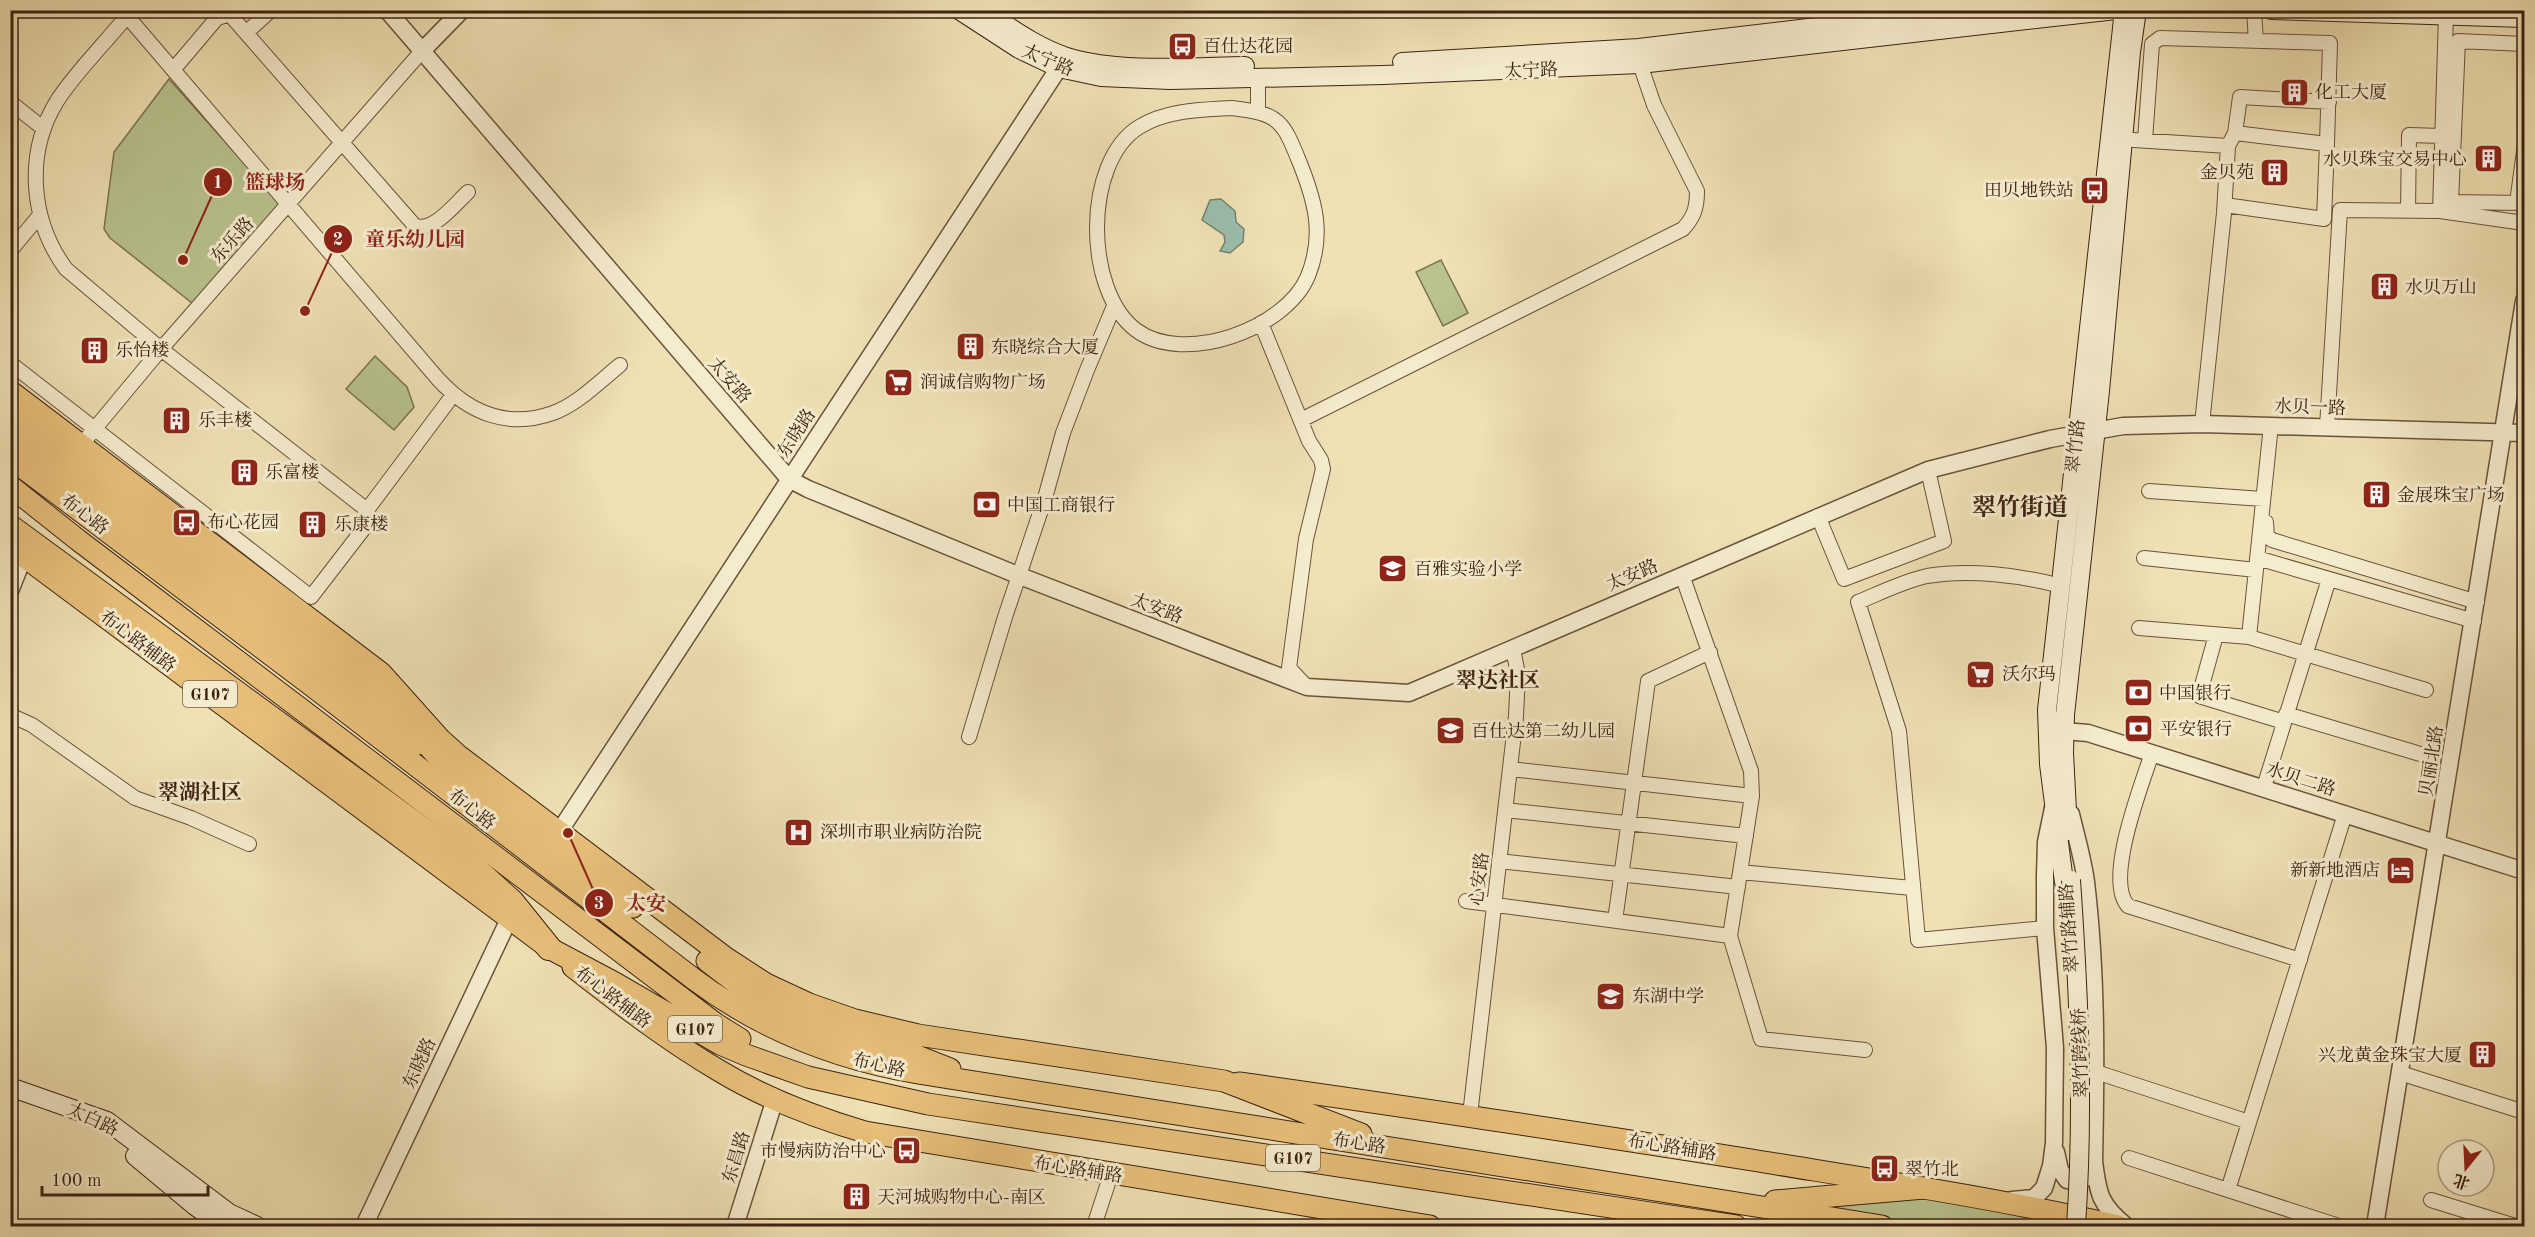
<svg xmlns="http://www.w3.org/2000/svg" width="2535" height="1237" viewBox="0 0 2535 1237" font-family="'Old Standard TT','Noto Serif SC',serif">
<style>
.green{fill:#b9c38e;stroke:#7b7250;stroke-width:1.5}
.water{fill:#9abeac;stroke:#75806f;stroke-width:1.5}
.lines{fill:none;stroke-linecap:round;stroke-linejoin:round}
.minor-casing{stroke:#6a523b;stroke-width:16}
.tertiary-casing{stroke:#6a523b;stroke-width:19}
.secondary-casing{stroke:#3d2213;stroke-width:20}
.primary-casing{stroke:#3d2213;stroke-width:23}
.trunk-casing{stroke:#3d2213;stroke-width:23}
.motorway-casing{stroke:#3d2213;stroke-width:26}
.minor{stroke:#f5ecce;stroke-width:14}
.tertiary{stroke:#f5ecce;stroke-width:16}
.secondary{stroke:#f5ecce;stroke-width:18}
.primary{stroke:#e8c07a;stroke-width:21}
.trunk{stroke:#e8c07a;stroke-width:21}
.motorway{stroke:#e8c07a;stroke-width:24}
.secondary-bridge-casing{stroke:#3d2213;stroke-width:20;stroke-linecap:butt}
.secondary-bridge{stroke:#f5ecce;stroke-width:18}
.labels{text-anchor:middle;stroke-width:6;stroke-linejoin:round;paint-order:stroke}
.shield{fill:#f5ecce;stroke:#745f4b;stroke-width:1.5}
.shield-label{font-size:16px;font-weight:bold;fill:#3d2213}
.poi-label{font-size:18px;fill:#3d2213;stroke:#f5ecce;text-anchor:start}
.street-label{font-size:18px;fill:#3d2213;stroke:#f5ecce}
.quarter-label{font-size:21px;font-weight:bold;fill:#3d2213;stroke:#f5ecce}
.district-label{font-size:24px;font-weight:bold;fill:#3d2213;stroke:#f5ecce}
.leader{fill:none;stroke:#8f2418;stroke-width:2}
.callout-dot{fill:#8f2418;stroke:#f5ecce;stroke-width:2}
.mark-label{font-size:18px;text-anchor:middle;font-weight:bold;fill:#fff}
.callout-label{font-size:20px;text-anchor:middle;font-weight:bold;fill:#8f2418;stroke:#f5ecce;stroke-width:6;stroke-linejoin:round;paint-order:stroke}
</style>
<rect width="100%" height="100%" fill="#efe1b4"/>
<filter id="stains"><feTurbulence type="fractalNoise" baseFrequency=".00333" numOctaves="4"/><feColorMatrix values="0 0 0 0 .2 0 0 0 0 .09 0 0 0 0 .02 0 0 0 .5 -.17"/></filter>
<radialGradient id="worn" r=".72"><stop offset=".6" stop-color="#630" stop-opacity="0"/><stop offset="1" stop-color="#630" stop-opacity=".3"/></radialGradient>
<path class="green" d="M 169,79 L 280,203 L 192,303 L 110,238 L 104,229 L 114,152 Z
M 1441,260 L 1468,313 L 1443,326 L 1416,272 Z
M 375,356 L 407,387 L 414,407 L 394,430 L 346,389 Z
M 1928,1192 L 2096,1226 L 1931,1226 L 1806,1204 Z"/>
<path class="water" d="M 1221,199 L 1235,211 L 1236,222 L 1244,229 L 1243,242 L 1230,253 L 1220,251 L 1225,242 L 1224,235 L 1202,220 L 1210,200 Z"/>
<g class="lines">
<defs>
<path id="minor" d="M 127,10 L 127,16 C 106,42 74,74 57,101 C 25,153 30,220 66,269 L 161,349 L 367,510
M 2254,10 L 2256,41
M 127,16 L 438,379 C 469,413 508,429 553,413 C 578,404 600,381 620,365
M 247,32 L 271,10
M 2524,44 L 2458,41 L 2451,202 L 2524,203
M 173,70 L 217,18 L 227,15 L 232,17 L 415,226 C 434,232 455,204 468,192
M 1258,78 L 1258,111
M 10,102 L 44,129
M 1232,108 C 1281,114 1283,121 1301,166 C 1316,204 1324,236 1308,276 C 1286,329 1184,366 1136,330 C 1084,291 1083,162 1139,127 C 1167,110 1200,110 1232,108 Z
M 2235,133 L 2240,97 L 2329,102
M 2124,139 L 2134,140 L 2228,146 L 2235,133 L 2327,144 L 2330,43 L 2160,38 L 2152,44 L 2145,140
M 2517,203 L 2524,151
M 2225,205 L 2324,219 L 2327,144
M 2408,211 L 2409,135 L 2442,136
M 2440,211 L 2446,15
M 10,251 L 40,215
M 1261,323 L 1309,441 L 1321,460 L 1323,469 L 1306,539 L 1289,668 L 1305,685
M 10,363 L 311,597 L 368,523 L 367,510 L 453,395
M 1301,420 L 1683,229 C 1694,217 1697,208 1697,191 L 1654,105 L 1640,64
M 2202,424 L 2224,213 L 2228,146
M 2271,425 L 2249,637 L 2426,690
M 2327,427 L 2340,210 L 2440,211 L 2524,223
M 82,444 L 161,349 L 422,51
M 2149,491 L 2263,499
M 1818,516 L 1844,579 L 1944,541 L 1928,470
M 2266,522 L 2267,536 L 2272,540 L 2477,602
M 2144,558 L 2256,570
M 2257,558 L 2474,621
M 1682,575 L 1751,771 L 1752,796 L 1730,936 L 1761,1039 L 1865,1050
M 2139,628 L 2249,637
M 2216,635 L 2199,696 L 2284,722
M 2286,714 L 2427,756
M 10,715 L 32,725 L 135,798 L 191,818 L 249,844
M 969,737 L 1005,617 L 1045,498 L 1063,433 L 1087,370 L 1114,306
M 2152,753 C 2142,784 2104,880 2128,906 L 2300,960
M 1510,769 L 1752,796
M 2264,787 L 2329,579
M 1505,810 L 1746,836
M 1499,861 L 1738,887
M 1740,872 L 1912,888
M 1466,901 L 1730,936
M 1615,921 L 1648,681 L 1710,652
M 2045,928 L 1918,940 L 1899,731 L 1858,602 C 1880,593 1904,581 1927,576 C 1969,569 2020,575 2061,586
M 2096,1072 L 2249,1122
M 2400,1073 L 2524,1112
M 1470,1115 L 1516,716 L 1518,674 L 1513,649
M 2129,1158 L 2339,1226
M 2228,1190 L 2345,814
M 2431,1200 L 2515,1226
M 1094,1226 L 1111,1174"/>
<path id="tertiary" d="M 387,10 L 789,479 L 808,489 L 1020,576 L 1307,687 L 1409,693 L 1928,470 L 2050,439 L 2123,426 L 2202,424 L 2524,433
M 422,51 L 462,10
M 10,591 L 24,556
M 2064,731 L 2088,733 L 2524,871
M 2071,814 C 2076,836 2083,859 2086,882 C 2097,974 2096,1068 2094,1161 C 2098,1194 2100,1205 2126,1226
M 559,832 L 1066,57
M 2056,1152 L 2060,1170 L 2067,1180 L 2081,1181 L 2089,1175
M 2012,1200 L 2034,1198 L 2044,1188 L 2051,1166 L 2054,1143 L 2055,1048 L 2045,928 L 2045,876 L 2046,842 L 2053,808
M 364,1226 L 510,917
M 735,1226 L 775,1099
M 2375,1226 L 2524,301"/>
<path id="secondary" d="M 959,10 L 1019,49 L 1059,68 L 1101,77 L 1170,80 L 1383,75 L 1640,64 L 2116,10
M 983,10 C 1010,27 1036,47 1067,57 C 1118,73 1191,67 1245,66
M 2271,10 L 2524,18
M 1402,62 L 1639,48 L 1961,10
M 2068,831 L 2064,753 L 2065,715 L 2100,391 L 2131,52 L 2137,10
M 2064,882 L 2049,764 L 2047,710 L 2124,10
M 10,1087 L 107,1121 L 229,1213 L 257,1226
M 135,1156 L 195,1206 L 223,1226"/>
<path id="primary" d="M 573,967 C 619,1003 667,1040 718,1070 C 764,1098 814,1117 865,1132 L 1430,1226
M 1239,1083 C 1411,1107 1581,1133 1752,1160 C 1874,1180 1997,1198 2118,1226"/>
<path id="trunk" d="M 10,391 L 381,673 L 440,739 L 459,756 L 726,958 L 766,984 L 809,1004 L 855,1020 L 918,1035 L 1224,1081 L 1361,1134
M 10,438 L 163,550 L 418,744
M 10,458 L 315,688 L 695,980 C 762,1030 836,1059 918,1073 L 1882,1226
M 10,486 L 78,540 L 716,1024 L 740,1039
M 10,546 L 549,948 L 615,983 L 720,1044 L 746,1055 L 808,1077 L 928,1104 L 1736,1226
M 445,765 L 633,907
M 707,961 L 740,986 L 780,1010 L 824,1028 L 907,1052 L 950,1069
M 1775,1201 L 1924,1188"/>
<path id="motorway" d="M 10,412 L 383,695 L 457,775
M 10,527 L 471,865 L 512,902 L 549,948"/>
</defs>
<use href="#minor" class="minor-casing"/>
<use href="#tertiary" class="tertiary-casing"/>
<use href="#secondary" class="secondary-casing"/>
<use href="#primary" class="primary-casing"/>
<use href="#trunk" class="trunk-casing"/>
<use href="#motorway" class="motorway-casing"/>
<use href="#minor" class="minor"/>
<use href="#tertiary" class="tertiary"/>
<use href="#secondary" class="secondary"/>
<use href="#primary" class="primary"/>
<use href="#trunk" class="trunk"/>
<use href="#motorway" class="motorway"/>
<defs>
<path id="secondary-bridge" d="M 2071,880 C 2079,996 2084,1111 2076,1226"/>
</defs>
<use href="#secondary-bridge" class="secondary-bridge-casing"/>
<use href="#secondary-bridge" class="secondary-bridge"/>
</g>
<defs>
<symbol id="bus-square" viewBox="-11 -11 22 22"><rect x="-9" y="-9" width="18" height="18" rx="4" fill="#8f2418" stroke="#f5ecce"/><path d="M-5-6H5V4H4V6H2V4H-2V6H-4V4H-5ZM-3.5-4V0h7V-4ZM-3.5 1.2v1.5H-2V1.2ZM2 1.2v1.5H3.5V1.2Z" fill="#fff"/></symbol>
<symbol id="building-square" viewBox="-11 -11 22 22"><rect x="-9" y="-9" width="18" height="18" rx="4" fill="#8f2418" stroke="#f5ecce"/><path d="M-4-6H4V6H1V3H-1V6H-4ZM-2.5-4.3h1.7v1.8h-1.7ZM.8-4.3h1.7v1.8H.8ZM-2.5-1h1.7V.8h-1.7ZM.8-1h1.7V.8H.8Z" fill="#fff"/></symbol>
<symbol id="supermarket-square" viewBox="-11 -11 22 22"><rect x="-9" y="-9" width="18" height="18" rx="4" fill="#8f2418" stroke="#f5ecce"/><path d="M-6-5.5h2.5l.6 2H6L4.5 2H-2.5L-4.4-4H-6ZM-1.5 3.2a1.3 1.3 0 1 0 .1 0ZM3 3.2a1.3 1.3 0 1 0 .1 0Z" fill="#fff"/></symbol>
<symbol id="bank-square" viewBox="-11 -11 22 22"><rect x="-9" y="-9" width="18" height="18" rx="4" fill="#8f2418" stroke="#f5ecce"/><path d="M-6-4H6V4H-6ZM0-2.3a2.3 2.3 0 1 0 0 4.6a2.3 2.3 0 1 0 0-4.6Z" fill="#fff"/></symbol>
<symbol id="school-square" viewBox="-11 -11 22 22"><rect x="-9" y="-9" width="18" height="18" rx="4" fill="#8f2418" stroke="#f5ecce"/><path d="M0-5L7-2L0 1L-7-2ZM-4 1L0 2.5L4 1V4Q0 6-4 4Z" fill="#fff"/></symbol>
<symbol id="hospital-square" viewBox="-11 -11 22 22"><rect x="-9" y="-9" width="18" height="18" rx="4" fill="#8f2418" stroke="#f5ecce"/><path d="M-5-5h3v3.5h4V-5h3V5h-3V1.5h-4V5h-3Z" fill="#fff"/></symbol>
<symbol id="hotel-square" viewBox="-11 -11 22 22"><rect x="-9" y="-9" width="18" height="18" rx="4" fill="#8f2418" stroke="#f5ecce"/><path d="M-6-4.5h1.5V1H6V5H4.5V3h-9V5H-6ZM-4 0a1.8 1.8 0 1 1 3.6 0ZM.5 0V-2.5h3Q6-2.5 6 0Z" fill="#fff"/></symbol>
</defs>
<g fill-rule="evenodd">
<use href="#bus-square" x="1166" y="30" width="33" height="33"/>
<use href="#building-square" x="2278" y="76" width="33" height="33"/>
<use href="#building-square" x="2472" y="142" width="33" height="33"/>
<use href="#building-square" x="2258" y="156" width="33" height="33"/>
<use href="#bus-square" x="2078" y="174" width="33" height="33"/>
<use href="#building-square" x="2368" y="270" width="33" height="33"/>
<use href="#building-square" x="954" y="330" width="33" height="33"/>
<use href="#building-square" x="78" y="334" width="33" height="33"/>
<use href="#supermarket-square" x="882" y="366" width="33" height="33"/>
<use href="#building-square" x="160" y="404" width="33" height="33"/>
<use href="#building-square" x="228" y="456" width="33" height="33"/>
<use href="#building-square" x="2360" y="478" width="33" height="33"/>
<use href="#bank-square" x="970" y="488" width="33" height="33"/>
<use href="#bus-square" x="170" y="506" width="33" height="33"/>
<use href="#building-square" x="296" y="508" width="33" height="33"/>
<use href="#school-square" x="1376" y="552" width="33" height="33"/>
<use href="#supermarket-square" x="1964" y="658" width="33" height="33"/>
<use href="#bank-square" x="2122" y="676" width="33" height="33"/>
<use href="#bank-square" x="2122" y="712" width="33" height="33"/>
<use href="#school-square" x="1434" y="714" width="33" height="33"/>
<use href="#hospital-square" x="782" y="816" width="33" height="33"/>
<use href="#hotel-square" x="2384" y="854" width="33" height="33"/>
<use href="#school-square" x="1594" y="980" width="33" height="33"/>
<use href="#building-square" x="2466" y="1038" width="33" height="33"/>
<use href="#bus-square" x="890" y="1134" width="33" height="33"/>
<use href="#bus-square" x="1868" y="1152" width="33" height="33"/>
<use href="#building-square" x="840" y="1180" width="33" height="33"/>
</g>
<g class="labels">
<g class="shield">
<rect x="183" y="681" width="54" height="26" rx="4.5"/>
<rect x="668" y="1016" width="54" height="26" rx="4.5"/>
<rect x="1266" y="1145" width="54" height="26" rx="4.5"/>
</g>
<g class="shield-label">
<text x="210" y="700">G107</text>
<text x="695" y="1035">G107</text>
<text x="1293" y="1164">G107</text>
</g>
<g class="poi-label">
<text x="1203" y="52">百仕达花园</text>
<text x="2315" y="98">化工大厦</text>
<text x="2467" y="165" text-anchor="end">水贝珠宝交易中心</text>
<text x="2254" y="178" text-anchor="end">金贝苑</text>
<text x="2074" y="196" text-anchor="end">田贝地铁站</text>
<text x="2405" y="293">水贝万山</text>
<text x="991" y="353">东晓综合大厦</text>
<text x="115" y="356">乐怡楼</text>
<text x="920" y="388">润诚信购物广场</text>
<text x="198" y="426">乐丰楼</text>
<text x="265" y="478">乐富楼</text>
<text x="2397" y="501">金展珠宝广场</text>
<text x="1007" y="511">中国工商银行</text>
<text x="207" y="528">布心花园</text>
<text x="334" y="530">乐康楼</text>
<text x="1414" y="575">百雅实验小学</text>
<text x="2002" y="680">沃尔玛</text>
<text x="2159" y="699">中国银行</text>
<text x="2160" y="735">平安银行</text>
<text x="1471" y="737">百仕达第二幼儿园</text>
<text x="820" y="838">深圳市职业病防治院</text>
<text x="2380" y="876" text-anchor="end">新新地酒店</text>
<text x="1632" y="1002">东湖中学</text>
<text x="2462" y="1061" text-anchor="end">兴龙黄金珠宝大厦</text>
<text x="886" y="1157" text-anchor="end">市慢病防治中心</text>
<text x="1905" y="1175">翠竹北</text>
<text x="877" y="1203">天河城购物中心-南区</text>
</g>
<g class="street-label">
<text transform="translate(1048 60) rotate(23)" y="6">太宁路</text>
<text transform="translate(1531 70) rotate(-2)" y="6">太宁路</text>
<text transform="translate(232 240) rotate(-48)" y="6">东乐路</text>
<text transform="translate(730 380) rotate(49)" y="6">太安路</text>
<text transform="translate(2310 407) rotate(2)" y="6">水贝一路</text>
<text transform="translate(796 433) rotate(-57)" y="6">东晓路</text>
<text transform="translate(2075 446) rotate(-84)" y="6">翠竹路</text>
<text transform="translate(85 514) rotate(37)" y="6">布心路</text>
<text transform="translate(1632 575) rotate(-23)" y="6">太安路</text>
<text transform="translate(1157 608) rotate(21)" y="6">太安路</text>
<text transform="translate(138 641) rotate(37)" y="6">布心路辅路</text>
<text transform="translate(2431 761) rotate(-81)" y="6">贝丽北路</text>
<text transform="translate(2301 779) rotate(18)" y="6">水贝二路</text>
<text transform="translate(472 809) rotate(38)" y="6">布心路</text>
<text transform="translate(1479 879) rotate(-83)" y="6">心安路</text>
<text transform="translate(2069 928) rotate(-94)" y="6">翠竹路辅路</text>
<text transform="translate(613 997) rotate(37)" y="6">布心路辅路</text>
<text transform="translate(2080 1053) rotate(-92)" y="6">翠竹跨线桥</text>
<text transform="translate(419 1063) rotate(-65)" y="6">东晓路</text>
<text transform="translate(879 1065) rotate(13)" y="6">布心路</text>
<text transform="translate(93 1119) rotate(25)" y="6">太白路</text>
<text transform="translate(1359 1143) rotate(9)" y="6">布心路</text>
<text transform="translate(1672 1147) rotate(9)" y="6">布心路辅路</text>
<text transform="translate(736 1157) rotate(-73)" y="6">东昌路</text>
<text transform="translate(1078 1169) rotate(9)" y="6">布心路辅路</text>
</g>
<g class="quarter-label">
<text x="1498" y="687">翠达社区</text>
<text x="200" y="799">翠湖社区</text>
</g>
<g class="district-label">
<text x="2020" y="515">翠竹街道</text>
</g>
</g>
<path class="leader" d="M183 260L218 182M305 311L338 239M568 833L599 903"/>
<g class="callout-dot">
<circle cx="183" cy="260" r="6"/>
<circle cx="305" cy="311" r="6"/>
<circle cx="568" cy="833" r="6"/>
<circle cx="218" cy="182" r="15"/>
<circle cx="338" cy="239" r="15"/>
<circle cx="599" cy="903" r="15"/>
</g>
<g class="mark-label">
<text x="218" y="188">1</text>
<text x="338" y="245">2</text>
<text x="599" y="909">3</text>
</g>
<g class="callout-label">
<text x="275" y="189">篮球场</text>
<text x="415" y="246">童乐幼儿园</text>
<text x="646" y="910">太安</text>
</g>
<rect width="2535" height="1237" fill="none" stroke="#efe1b4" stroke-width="36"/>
<rect x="12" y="12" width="2511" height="1213" fill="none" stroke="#3d2213" stroke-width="3"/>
<rect x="18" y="18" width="2499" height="1201" fill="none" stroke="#3d2213" stroke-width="1.5"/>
<g transform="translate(2466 1168) rotate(198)"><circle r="28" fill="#f5ecce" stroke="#ab9b83" stroke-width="1.5"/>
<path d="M0-4.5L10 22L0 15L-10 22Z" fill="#8f2418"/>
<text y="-9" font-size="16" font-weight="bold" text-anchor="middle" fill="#3d2213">北</text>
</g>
<path d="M42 1186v9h166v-9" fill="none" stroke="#3d2213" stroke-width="3"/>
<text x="51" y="1186" font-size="18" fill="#3d2213" stroke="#f5ecce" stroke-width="4.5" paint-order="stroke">100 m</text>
<rect width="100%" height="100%" filter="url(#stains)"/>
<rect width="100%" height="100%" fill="url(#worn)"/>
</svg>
